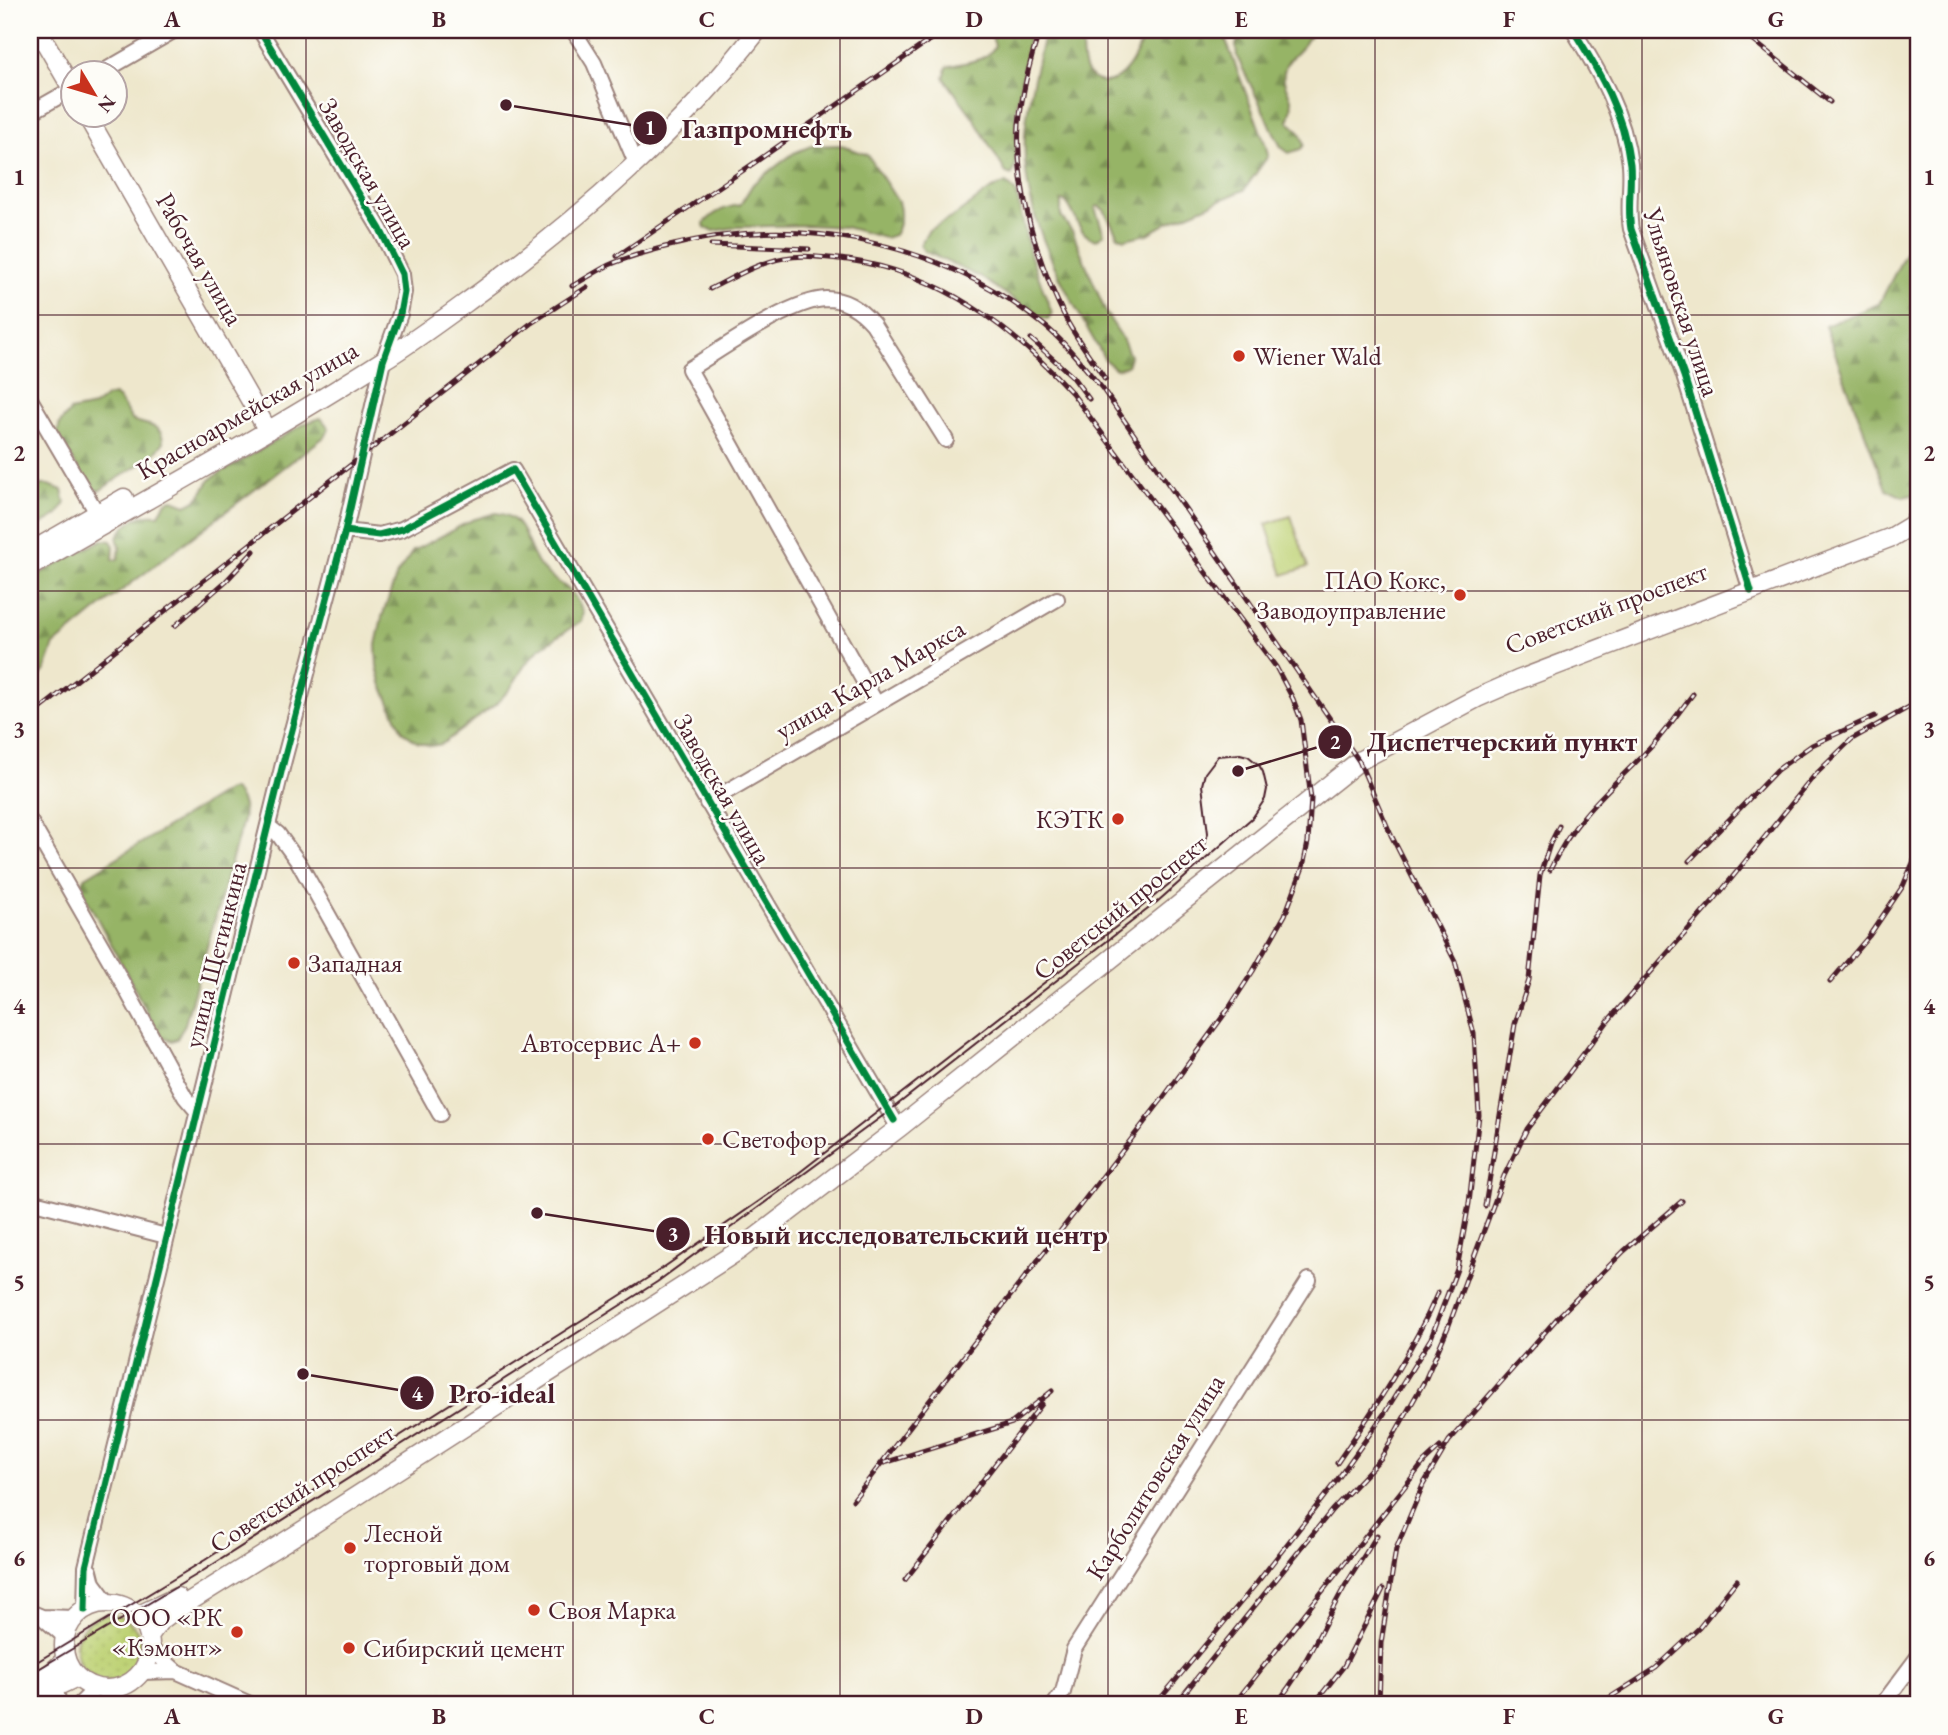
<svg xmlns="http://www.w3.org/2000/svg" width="1948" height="1735" viewBox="0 0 1948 1735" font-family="'EB Garamond',serif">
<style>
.grass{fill:url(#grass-dots);stroke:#847850;stroke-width:2}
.forest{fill:url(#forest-firs);stroke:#706a48;stroke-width:2}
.pitch{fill:#bed275;stroke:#847850;stroke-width:2}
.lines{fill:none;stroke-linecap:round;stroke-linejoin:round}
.minor-casing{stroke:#9c837c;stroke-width:18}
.major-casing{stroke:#9c837c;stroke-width:21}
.minor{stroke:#fff;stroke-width:14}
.major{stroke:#fff;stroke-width:18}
.tram{stroke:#4a1f2b;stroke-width:2}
.rail-casing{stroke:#4a1f2b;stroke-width:5}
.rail{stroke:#fdfcf7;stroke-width:2.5;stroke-dasharray:8;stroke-linecap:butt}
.cycleway-casing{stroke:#fdfcf7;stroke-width:11}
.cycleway{stroke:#00873e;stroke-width:7}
.grid{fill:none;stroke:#4a1f2b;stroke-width:2;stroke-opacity:0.55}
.poi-dot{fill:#c8321e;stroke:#fdfcf7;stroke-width:2.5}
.labels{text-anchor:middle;stroke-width:5;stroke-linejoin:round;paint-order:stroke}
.street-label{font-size:26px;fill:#4a1f2b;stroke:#fdfcf7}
.poi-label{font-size:26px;fill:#4a1f2b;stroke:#fdfcf7;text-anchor:start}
.leader{fill:none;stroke:#4a1f2b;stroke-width:2.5}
.callout-dot{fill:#4a1f2b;stroke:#fdfcf7;stroke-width:2.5}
.mark-label{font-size:21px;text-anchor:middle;font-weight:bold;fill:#fff}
.callout-label{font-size:28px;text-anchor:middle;font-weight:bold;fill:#4a1f2b;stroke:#fdfcf7;stroke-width:5;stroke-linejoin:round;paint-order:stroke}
.neatline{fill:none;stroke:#4a1f2b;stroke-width:2.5}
.grid-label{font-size:23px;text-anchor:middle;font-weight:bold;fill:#4a1f2b}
</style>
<defs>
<pattern id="grass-dots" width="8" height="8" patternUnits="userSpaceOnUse" patternTransform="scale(1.75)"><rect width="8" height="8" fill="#bed275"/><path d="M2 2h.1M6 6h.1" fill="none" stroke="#a5b465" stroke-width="1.8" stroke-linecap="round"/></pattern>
<pattern id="forest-firs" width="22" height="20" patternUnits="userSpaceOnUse" patternTransform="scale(1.75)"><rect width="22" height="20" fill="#96b466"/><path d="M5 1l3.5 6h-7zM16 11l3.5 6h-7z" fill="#7c9254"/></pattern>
</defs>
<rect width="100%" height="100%" fill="#fdfcf7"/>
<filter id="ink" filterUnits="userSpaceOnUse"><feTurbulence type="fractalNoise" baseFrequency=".0143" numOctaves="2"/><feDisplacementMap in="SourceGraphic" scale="14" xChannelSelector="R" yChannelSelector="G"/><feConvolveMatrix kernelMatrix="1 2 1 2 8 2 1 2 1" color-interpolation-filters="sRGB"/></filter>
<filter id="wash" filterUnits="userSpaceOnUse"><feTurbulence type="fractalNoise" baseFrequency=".00686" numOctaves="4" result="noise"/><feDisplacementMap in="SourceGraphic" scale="28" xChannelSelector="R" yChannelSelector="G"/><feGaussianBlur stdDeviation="1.57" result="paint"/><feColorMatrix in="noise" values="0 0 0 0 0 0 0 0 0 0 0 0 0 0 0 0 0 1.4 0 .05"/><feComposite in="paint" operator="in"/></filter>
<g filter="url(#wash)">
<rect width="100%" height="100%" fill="#eee7cc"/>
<path class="grass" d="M76 1648a33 33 0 1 1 66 0a33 33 0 1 1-66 0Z"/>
<path class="forest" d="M 990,30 L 1030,30 L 1016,109 L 1015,166 L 1012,175 L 1006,173 L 973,117 L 944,78 L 947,67 C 964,61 985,64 995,46 Z
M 1049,30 L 1076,30 L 1080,33 C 1084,45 1080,59 1086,71 C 1090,78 1096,81 1103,82 C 1127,84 1139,47 1147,30 L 1222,30 L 1266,146 L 1268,156 L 1244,190 L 1169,222 L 1148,234 L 1125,239 L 1118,236 L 1104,210 L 1098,206 L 1095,208 L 1104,234 L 1096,240 C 1076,234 1078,216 1066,202 L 1061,201 L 1061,216 L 1073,233 L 1106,313 L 1121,336 L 1130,356 L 1127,366 L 1116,369 L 1105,360 C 1066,290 1020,219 1025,135 C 1027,103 1036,70 1043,39 Z
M 1242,30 L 1311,30 C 1308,49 1286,56 1284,72 C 1281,92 1299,94 1288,121 C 1297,129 1302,132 1304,145 L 1301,149 L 1289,153 L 1281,147 L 1237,57 L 1236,45 Z
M 841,145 L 868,155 L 898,202 C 902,213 900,226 894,235 L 885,238 L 845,227 L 808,225 L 737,227 L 714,231 L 705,228 L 704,224 C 713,212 725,207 740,205 L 753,184 L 794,153 L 811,146 Z
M 1006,183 L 1016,192 L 1030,254 L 1050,308 L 1052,313 L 1048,319 L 1040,317 L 982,278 L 924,251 L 920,245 L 929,230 L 956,215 L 990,190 Z
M 1918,229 L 1918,491 L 1916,494 L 1903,497 L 1886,489 L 1825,326 L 1879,304 Z
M 114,395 L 119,399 L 132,420 C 146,426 163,423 163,443 L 154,455 L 100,490 L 96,490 L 85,480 L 57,434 L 60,423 L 70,411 L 94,406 L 106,397 Z
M 321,418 L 329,428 L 324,437 L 108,601 L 54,645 L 45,670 L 37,680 L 30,679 L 30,579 L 102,540 L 111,541 L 114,546 L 113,560 L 118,559 L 120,548 L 117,537 C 128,521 138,513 159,515 L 165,503 L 171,499 L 186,505 C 207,496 199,490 213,477 L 306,423 Z
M 40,485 L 49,485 L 62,490 L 65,504 L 57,515 L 30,531 L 30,489 Z
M 496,513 C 530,516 524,551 543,570 C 562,588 572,584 583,613 L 581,621 L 539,649 L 525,665 L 510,689 L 496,704 L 442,744 L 431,746 L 417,742 L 402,731 L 381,683 L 377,666 L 376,645 L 382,617 L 397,574 L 413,551 L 472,520 Z
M 228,790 L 233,790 C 243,798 245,808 243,820 L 185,1024 L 177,1039 L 172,1041 L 163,1037 L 154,1025 L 80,886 L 84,878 Z"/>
<path class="pitch" d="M 1291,516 L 1308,567 L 1283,575 L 1266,524 Z"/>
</g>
<g filter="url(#ink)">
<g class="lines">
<defs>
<path id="minor" d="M 573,30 L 594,63 L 636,163
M 1573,30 C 1599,71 1624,114 1630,164 C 1632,186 1627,207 1631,229 L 1684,376 L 1751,591
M 99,74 L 175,30
M 30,113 L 74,88
M 30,399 L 97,513
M 345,531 L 379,535 L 402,529 L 513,470 L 894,1120
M 876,703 L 689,369 C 721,350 790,300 826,299 C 845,299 861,310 873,324 L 946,440
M 707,803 L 1057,599
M 30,821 L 116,971 L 185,1097 L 197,1111
M 268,826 L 278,834 L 299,863 L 440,1114
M 30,1201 L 166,1236
M 90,1571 L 93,1583 L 108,1603
M 85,1610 L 86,1567 L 284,760 L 345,531 L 383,361 L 400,314 L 404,292 L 402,274 L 380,229 L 260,30
M 30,1612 L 42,1617 L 65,1637
M 43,1617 L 75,1618
M 150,1648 L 176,1671 L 252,1705
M 141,1672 L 176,1671
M 55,1685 L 59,1705
M 79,1705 L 96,1688
M 1054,1705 L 1063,1692 L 1074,1649 L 1309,1280
M 1882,1705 L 1918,1657"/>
<path id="major" d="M 38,30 L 74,92
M 87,116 L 267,429
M 30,552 L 124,498
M 30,567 C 147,499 268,434 382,361 C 416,340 449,315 482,291 C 584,215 680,131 758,30
M64 1646a43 43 0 1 1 86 0a43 43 0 1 1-86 0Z
M 137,1616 L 177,1597
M 149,1636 L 159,1622 L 171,1613 L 310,1526 L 738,1251 L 900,1127 L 1359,761 L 1477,698 L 1518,680 L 1892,537 L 1912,525 L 1918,515
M 30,1686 L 51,1673 L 65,1660
M 30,1699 L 77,1677"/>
</defs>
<use href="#minor" class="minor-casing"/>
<use href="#major" class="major-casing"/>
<use href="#minor" class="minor"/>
<use href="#major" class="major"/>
<path class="tram" d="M 30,1666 L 205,1560 L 654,1274 L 791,1179 L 1134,913 L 1192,865 L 1201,855 L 1208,833 L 1202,785 L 1205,773 L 1218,756 L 1240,754 L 1248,756 L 1259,765 L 1263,772 L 1267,789 L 1265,799 L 1253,817 L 1157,902 L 888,1112 L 657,1282 L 198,1574 L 30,1674"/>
<defs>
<path id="rail" d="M 1040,30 C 1030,60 1022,93 1019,124 C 1015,190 1037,262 1067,321 C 1078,341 1093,360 1105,379
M 1740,30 L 1830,102
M 711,245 L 809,249
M 617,256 L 757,161 L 944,30
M 572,286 C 585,279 597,271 609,265 C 627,257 646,252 665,247 C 796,212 939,240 1045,326 C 1067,344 1084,367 1102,388 L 1359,761 L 1391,835 L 1455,961 L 1474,1034 L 1479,1115 L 1469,1203 L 1457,1269 L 1431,1338 L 1384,1414 L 1337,1480 L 1256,1584 L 1155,1705
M 710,289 C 734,277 758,263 784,258 C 805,254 826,258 848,260 C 940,273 1011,326 1072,393 L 1276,667 L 1293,699 L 1301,720 L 1311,799 L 1308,842 L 1303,867 L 1285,915 L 1253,971 L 1229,1008 L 1163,1098 L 853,1500
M 1031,339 L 1072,376 L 1089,399
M 175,626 L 226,581 L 254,551
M 30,717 L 530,324 L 587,287
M 1689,861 L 1777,770 L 1812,745 L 1875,716
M 1550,870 C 1575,816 1609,790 1649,749 C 1665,732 1679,712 1693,694
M 1830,982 L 1869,936 L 1903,886 L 1918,851
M 1485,1206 L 1515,1024 L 1529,980 L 1540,875 L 1550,844 L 1559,826
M 884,1463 L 1012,1423 L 1052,1391
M 1337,1463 C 1374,1409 1412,1353 1438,1292
M 905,1580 L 1042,1404
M 1175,1705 L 1332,1510 L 1381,1458 L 1425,1380 L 1449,1325 L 1504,1176 L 1527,1129 L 1608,1021 L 1714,900 L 1814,776 L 1852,739 L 1918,702
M 1233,1705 L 1424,1462 L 1440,1447
M 1275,1705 C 1305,1670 1322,1626 1345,1586 C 1355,1569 1367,1552 1377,1535
M 1313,1705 L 1344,1666 L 1383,1589
M 1379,1705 L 1381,1643 L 1396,1549 L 1423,1485 L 1449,1441 L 1560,1315 L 1624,1251 L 1682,1201
M 1598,1705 L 1656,1668 L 1699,1628 L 1737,1580"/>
</defs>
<use href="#rail" class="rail-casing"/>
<use href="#rail" class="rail"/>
<defs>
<path id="cycleway" d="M 1573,30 C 1599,71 1624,114 1630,164 C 1632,186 1627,207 1631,229 L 1684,376 L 1751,591
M 345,531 L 379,535 L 402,529 L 513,470 L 894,1120
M 85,1610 L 86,1567 L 284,760 L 345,531 L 383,361 L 400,314 L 404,292 L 402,274 L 380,229 L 260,30"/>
</defs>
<use href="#cycleway" class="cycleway-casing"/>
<use href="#cycleway" class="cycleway"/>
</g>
</g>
<path class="grid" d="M 306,30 L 306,1705M 573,30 L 573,1705M 840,30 L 840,1705M 1108,30 L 1108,1705M 1375,30 L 1375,1705M 1642,30 L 1642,1705M 30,315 L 1918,315M 30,591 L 1918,591M 30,868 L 1918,868M 30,1144 L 1918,1144M 30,1420 L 1918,1420"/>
<g class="poi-dot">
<circle cx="1239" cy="356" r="7"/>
<circle cx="1460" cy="595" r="7"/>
<circle cx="1118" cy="819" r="7"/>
<circle cx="294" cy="963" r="7"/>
<circle cx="695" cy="1043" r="7"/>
<circle cx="708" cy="1139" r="7"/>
<circle cx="350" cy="1548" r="7"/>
<circle cx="534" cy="1610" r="7"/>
<circle cx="237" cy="1632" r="7"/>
<circle cx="349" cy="1648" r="7"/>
</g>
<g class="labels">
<g class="street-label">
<text transform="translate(368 173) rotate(60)" y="9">Заводская улица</text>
<text transform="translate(200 259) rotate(60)" y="9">Рабочая улица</text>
<text transform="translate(1682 302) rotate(72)" y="9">Ульяновская улица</text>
<text transform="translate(247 410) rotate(-30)" y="9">Красноармейская улица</text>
<text transform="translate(1606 608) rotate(-21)" y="9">Советский проспект</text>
<text transform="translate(870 679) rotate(-30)" y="9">улица Карла Маркса</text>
<text transform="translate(723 789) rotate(60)" y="9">Заводская улица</text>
<text transform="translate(1120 907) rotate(-39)" y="9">Советский проспект</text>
<text transform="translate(215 955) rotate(-76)" y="9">улица Щетинкина</text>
<text transform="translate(1155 1477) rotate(-58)" y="9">Карболитовская улица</text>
<text transform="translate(302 1488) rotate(-33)" y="9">Советский проспект</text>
</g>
<g class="poi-label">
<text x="1253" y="365">Wiener Wald</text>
<text x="1446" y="589" text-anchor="end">ПАО Кокс,<tspan x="1446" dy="30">Заводоуправление</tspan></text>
<text x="1104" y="828" text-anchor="end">КЭТК</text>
<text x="308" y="972">Западная</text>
<text x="681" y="1052" text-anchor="end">Автосервис А+</text>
<text x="722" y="1148">Светофор</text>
<text x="364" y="1542">Лесной<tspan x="364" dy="30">торговый дом</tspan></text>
<text x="548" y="1619">Своя Марка</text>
<text x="223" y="1626" text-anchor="end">ООО «РК<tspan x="223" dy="30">«Кэмонт»</tspan></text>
<text x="363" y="1657">Сибирский цемент</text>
</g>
</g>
<path class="leader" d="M506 105L650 128M1238 771L1335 742M537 1213L673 1234M303 1374L417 1393"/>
<g class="callout-dot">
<circle cx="506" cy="105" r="7"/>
<circle cx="1238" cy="771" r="7"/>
<circle cx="537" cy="1213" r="7"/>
<circle cx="303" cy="1374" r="7"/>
<circle cx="650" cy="128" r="18"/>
<circle cx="1335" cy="742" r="18"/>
<circle cx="673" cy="1234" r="18"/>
<circle cx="417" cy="1393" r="18"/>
</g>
<g class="mark-label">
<text x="650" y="135">1</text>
<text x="1335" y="749">2</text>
<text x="673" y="1241">3</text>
<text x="417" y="1401">4</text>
</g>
<g class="callout-label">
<text x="767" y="138">Газпромнефть</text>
<text x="1502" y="751">Диспетчерский пункт</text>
<text x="906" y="1244">Новый исследовательский центр</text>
<text x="502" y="1403">Pro-ideal</text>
</g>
<rect width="1948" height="1735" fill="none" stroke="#fdfcf7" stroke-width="77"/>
<g transform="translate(94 94) rotate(128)"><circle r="33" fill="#fdfcf7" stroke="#b5a4a5" stroke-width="2"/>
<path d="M0-5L12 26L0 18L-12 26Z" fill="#c8321e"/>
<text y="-10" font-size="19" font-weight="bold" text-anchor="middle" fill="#4a1f2b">N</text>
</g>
<rect x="38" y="38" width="1872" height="1658" class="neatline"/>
<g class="grid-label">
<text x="172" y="27">A</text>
<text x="439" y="27">B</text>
<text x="707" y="27">C</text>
<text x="974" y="27">D</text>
<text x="1241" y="27">E</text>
<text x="1509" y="27">F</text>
<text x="1776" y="27">G</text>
<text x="19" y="185">1</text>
<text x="1929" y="185">1</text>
<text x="19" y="461">2</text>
<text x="1929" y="461">2</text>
<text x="19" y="737">3</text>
<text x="1929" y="737">3</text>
<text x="19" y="1014">4</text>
<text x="1929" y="1014">4</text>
<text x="19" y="1290">5</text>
<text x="1929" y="1290">5</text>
<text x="19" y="1566">6</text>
<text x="1929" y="1566">6</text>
<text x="172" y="1724">A</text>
<text x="439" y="1724">B</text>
<text x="707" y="1724">C</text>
<text x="974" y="1724">D</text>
<text x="1241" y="1724">E</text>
<text x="1509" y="1724">F</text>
<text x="1776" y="1724">G</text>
</g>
</svg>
